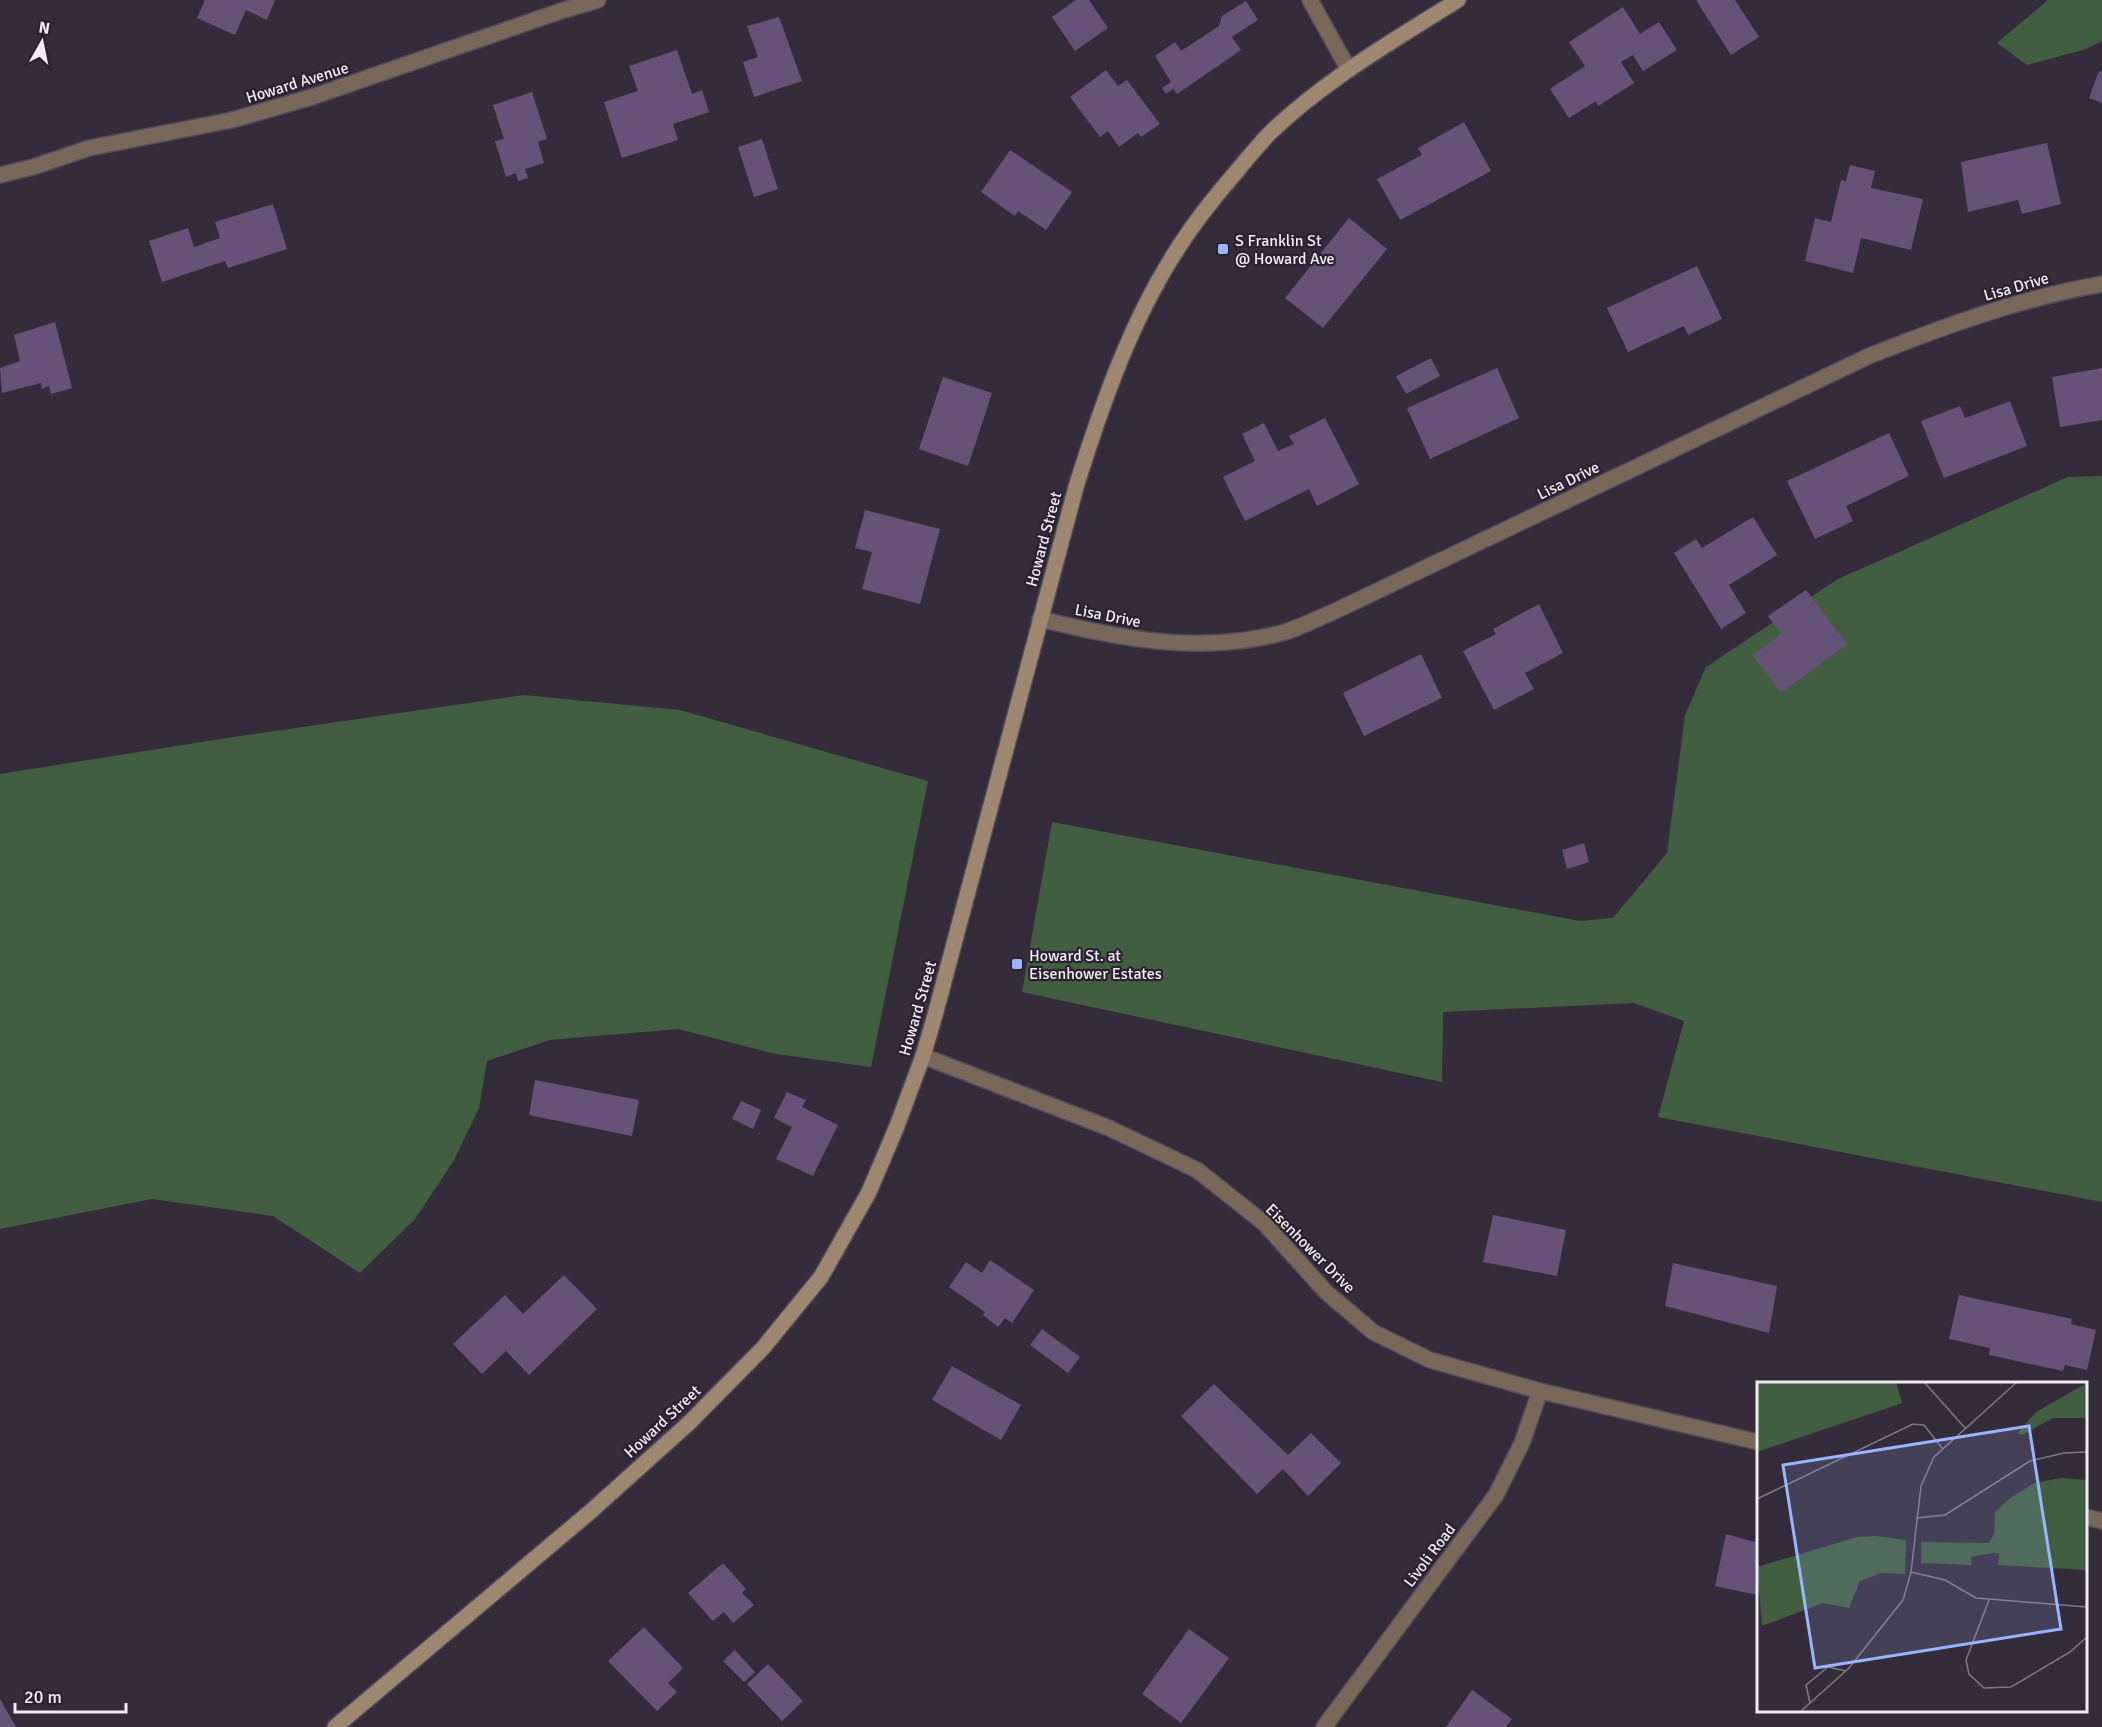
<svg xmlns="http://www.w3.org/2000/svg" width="2102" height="1727" viewBox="0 0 2102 1727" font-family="Signika,sans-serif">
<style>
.green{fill:#425e40}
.building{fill:#675277}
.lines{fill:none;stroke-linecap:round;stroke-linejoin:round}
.minor-casing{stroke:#524b58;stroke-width:18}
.secondary-casing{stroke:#524b58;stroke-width:18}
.minor{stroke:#77685a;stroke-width:15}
.secondary{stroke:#9e8771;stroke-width:15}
.poi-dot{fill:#99b5fd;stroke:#2a2230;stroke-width:2}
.labels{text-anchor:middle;stroke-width:4.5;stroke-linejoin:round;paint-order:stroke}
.street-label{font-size:16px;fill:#f0ebf4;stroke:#2a2230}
.poi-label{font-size:16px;fill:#f0ebf4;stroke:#2a2230;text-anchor:start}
.inset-road{fill:none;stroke:#7f7884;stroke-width:1.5}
.view{fill:#99b5fd;fill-opacity:0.15;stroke:#99b5fd;stroke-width:3}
.inset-edge{fill:none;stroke:#f0ebf4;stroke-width:3}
</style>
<rect width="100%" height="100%" fill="#342c3a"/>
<path class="green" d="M 2048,0 L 2102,0 L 2102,41 L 2086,49 L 2027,65 L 1997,43 Z
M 2102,476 L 2102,1202 L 1658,1117 L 1684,1021 L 1634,1003 L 1443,1012 L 1442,1082 L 1022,992 L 1052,822 L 1580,921 L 1613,918 L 1667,853 L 1685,715 L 1706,667 L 1838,579 L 2068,477 Z
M 523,695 L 680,710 L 928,781 L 871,1067 L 776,1054 L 678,1029 L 550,1040 L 487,1061 L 479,1108 L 453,1162 L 415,1219 L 360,1273 L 273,1216 L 152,1199 L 0,1229 L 0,774 L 227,738 Z"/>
<path class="building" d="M 205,0 L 275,0 L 267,20 L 246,10 L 235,35 L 197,18 Z
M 1076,0 L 1089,0 L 1108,28 L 1075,51 L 1052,17 Z
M 1696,0 L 1735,0 L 1759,37 L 1731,55 Z
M 1246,1 L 1258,20 L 1232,37 L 1241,50 L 1177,94 L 1173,89 L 1166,94 L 1162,88 L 1171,82 L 1155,56 L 1175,42 L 1181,51 L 1219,26 L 1222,16 Z
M 1623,7 L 1640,34 L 1659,22 L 1677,50 L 1643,71 L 1633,55 L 1621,62 L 1634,83 L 1598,106 L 1596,101 L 1569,118 L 1550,89 L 1585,66 L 1569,42 Z
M 779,17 L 802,81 L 754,97 L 743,62 L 758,57 L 747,26 Z
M 677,50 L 692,94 L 702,90 L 709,112 L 673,124 L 678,140 L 622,158 L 604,102 L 638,91 L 629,66 Z
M 1106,70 L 1118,86 L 1127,80 L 1160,124 L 1141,137 L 1138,133 L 1119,147 L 1108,131 L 1100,137 L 1070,97 Z
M 2099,71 L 2102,72 L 2102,103 L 2089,98 Z
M 532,92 L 547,139 L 538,142 L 544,163 L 525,169 L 528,178 L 518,181 L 516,173 L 506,177 L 495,141 L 504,139 L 493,105 Z
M 1464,122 L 1491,171 L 1400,220 L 1377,179 L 1422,155 L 1418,148 Z
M 762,139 L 778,189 L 754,197 L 738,147 Z
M 2047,143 L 2061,204 L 2022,214 L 2018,200 L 1968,212 L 1961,162 Z
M 1010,150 L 1072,192 L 1046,230 L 1018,211 L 1015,216 L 981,192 Z
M 1850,165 L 1875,171 L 1871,188 L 1923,199 L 1911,250 L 1861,238 L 1853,273 L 1805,261 L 1815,218 L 1831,222 L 1841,180 L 1846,181 Z
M 273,204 L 287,249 L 228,268 L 225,261 L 162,282 L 149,241 L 188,228 L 194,247 L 220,238 L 215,222 Z
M 1349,218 L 1387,249 L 1323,328 L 1285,298 Z
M 1697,266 L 1722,319 L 1688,335 L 1684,326 L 1628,352 L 1607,308 Z
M 55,322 L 72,388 L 51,394 L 49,386 L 42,389 L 41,383 L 2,393 L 0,368 L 20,361 L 14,335 Z
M 1431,358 L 1440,376 L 1406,394 L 1396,376 Z
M 1497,368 L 1519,418 L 1430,459 L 1407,408 Z
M 2102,368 L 2102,420 L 2060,427 L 2052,377 Z
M 943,377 L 992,393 L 968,466 L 919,449 Z
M 2010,401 L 2027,446 L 1944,478 L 1921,421 L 1960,406 L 1965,418 Z
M 1325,418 L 1359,484 L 1317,506 L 1309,489 L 1245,521 L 1223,477 L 1255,461 L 1242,434 L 1264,423 L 1278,451 L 1294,444 L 1289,436 Z
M 1889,433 L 1909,476 L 1846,506 L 1853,521 L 1815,539 L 1787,481 Z
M 865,510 L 940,529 L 920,604 L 862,589 L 872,552 L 855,548 Z
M 1753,517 L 1777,555 L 1729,585 L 1746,613 L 1721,629 L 1674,553 L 1696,539 L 1702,548 Z
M 1806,590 L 1847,644 L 1781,693 L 1753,655 L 1781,634 L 1768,616 Z
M 1539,604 L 1563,653 L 1525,673 L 1534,689 L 1494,710 L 1463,651 L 1496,634 L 1493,629 Z
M 1421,654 L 1442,698 L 1364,736 L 1343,693 Z
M 1584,843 L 1589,862 L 1567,869 L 1562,850 Z
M 535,1080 L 639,1100 L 632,1136 L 529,1115 Z
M 787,1092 L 806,1100 L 802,1107 L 838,1125 L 813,1176 L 776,1159 L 792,1127 L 774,1118 Z
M 741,1101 L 761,1110 L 753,1129 L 732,1119 Z
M 1493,1215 L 1566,1230 L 1557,1276 L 1483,1262 Z
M 990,1260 L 1034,1290 L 1012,1323 L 1005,1318 L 998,1327 L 983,1315 L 985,1312 L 949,1287 L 966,1262 L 982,1273 Z
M 1673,1263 L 1777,1286 L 1769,1333 L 1665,1306 Z
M 564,1275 L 597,1309 L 529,1375 L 506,1351 L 482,1374 L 453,1344 L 505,1295 L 523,1314 Z
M 1959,1295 L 2072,1319 L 2071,1324 L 2096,1330 L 2087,1370 L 2065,1365 L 2063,1371 L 1989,1355 L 1990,1348 L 1949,1339 Z
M 1042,1329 L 1080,1357 L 1068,1373 L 1030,1345 Z
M 952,1366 L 1021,1405 L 1001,1440 L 932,1400 Z
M 1214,1384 L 1288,1455 L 1311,1433 L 1341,1463 L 1308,1496 L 1283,1469 L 1257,1494 L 1181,1416 Z
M 1726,1534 L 1758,1543 L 1758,1595 L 1715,1586 Z
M 723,1563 L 746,1589 L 742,1593 L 754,1605 L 733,1623 L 724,1612 L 713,1621 L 688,1593 Z
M 644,1627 L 683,1668 L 668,1683 L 677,1692 L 657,1711 L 608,1661 Z
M 1189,1629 L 1229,1658 L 1181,1723 L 1142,1694 Z
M 735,1650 L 755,1672 L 744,1682 L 723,1661 Z
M 768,1664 L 803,1701 L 782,1721 L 747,1684 Z
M 1472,1690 L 1512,1719 L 1506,1727 L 1446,1727 Z
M 0,1699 L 16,1727 L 0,1727 Z"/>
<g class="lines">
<defs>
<path id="minor" d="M 1310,0 L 1349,70
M 0,175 L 33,167 L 89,148 L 232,120 L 312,97 L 564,10 L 598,0
M 1040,619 C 1121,639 1203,655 1285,632 C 1301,627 1316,619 1331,613 L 1869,356 C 1945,326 2021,298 2102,284
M 923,1056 L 1109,1128 L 1197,1170 L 1264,1223 L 1326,1292 L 1373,1332 L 1430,1360 L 1540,1391 L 1758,1442
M 2086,1517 L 2102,1521
M 1324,1727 L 1496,1495 L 1522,1443 L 1540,1391"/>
<path id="secondary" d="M 335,1727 L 590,1512 L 689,1423 L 763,1348 L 821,1277 L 869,1192 L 897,1126 L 923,1056 L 935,1015 L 1076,487 C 1103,401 1133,314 1184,239 C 1200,215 1218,193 1237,171 C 1248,158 1258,145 1270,133 C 1325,80 1393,41 1458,0"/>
</defs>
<use href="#minor" class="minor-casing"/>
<use href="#secondary" class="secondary-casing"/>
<use href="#minor" class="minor"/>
<use href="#secondary" class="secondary"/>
</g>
<g class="poi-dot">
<rect x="1217" y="243" width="12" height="12" rx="3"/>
<rect x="1011" y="958" width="12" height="12" rx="3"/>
</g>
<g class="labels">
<g class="street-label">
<text transform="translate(297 82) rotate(-17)" y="6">Howard Avenue</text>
<text transform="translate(2016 286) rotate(-16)" y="6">Lisa Drive</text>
<text transform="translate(1568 480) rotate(-26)" y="6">Lisa Drive</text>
<text transform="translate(1043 539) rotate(-75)" y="6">Howard Street</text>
<text transform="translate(1108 615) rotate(11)" y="6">Lisa Drive</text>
<text transform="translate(917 1008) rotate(-74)" y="6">Howard Street</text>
<text transform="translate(1311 1248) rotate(45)" y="6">Eisenhower Drive</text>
<text transform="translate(662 1421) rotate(-43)" y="6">Howard Street</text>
<text transform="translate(1429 1555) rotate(-53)" y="6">Livoli Road</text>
</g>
<g class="poi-label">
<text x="1235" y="246">S Franklin St<tspan x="1235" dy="18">@ Howard Ave</tspan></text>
<text x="1029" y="961">Howard St. at<tspan x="1029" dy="18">Eisenhower Estates</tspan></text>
</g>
</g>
<g transform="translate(1757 1382)">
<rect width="330" height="330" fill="#342c3a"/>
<path d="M 0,0 L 139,0 L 145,21 L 0,70 ZM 330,1 L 330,36 L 296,36 L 265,53 L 261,51 L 279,30 ZM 304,96 L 330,98 L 330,188 L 241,183 L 242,172 L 236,171 L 214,175 L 215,183 L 164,181 L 164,160 L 232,161 L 237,152 L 238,130 L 252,117 L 277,101 ZM 119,154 L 149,158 L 148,192 L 124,191 L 103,199 L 92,226 L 66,221 L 5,244 L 0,185 L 100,155 Z" fill="#425e40"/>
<path class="inset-road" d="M 167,0 L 208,46M 0,117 L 156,42 L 167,43 L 185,66M 159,136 L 188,133 L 273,79 L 307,71 L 330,70M 154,190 L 188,198 L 219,216 L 330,225M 232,218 L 209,278 L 212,292 L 227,306 L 254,305 L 313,270 L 330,255M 53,321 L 49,303 L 71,285 L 89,289M 43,330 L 92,286 L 146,218 L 154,190 L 164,104 L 177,75 L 260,0"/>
<path class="view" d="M 272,44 L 304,247 L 58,286 L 26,83 Z"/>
<rect width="330" height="330" class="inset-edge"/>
</g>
<g transform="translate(42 42) rotate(9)" stroke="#2a2230" stroke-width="4.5" paint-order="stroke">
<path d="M0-4.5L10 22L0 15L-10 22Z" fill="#f0ebf4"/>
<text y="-9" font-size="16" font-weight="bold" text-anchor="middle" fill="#f0ebf4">N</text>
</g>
<path d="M15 1703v9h111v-9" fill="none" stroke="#f0ebf4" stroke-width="3"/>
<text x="24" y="1703" font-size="18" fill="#f0ebf4" stroke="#2a2230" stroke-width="4.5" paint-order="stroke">20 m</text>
</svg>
